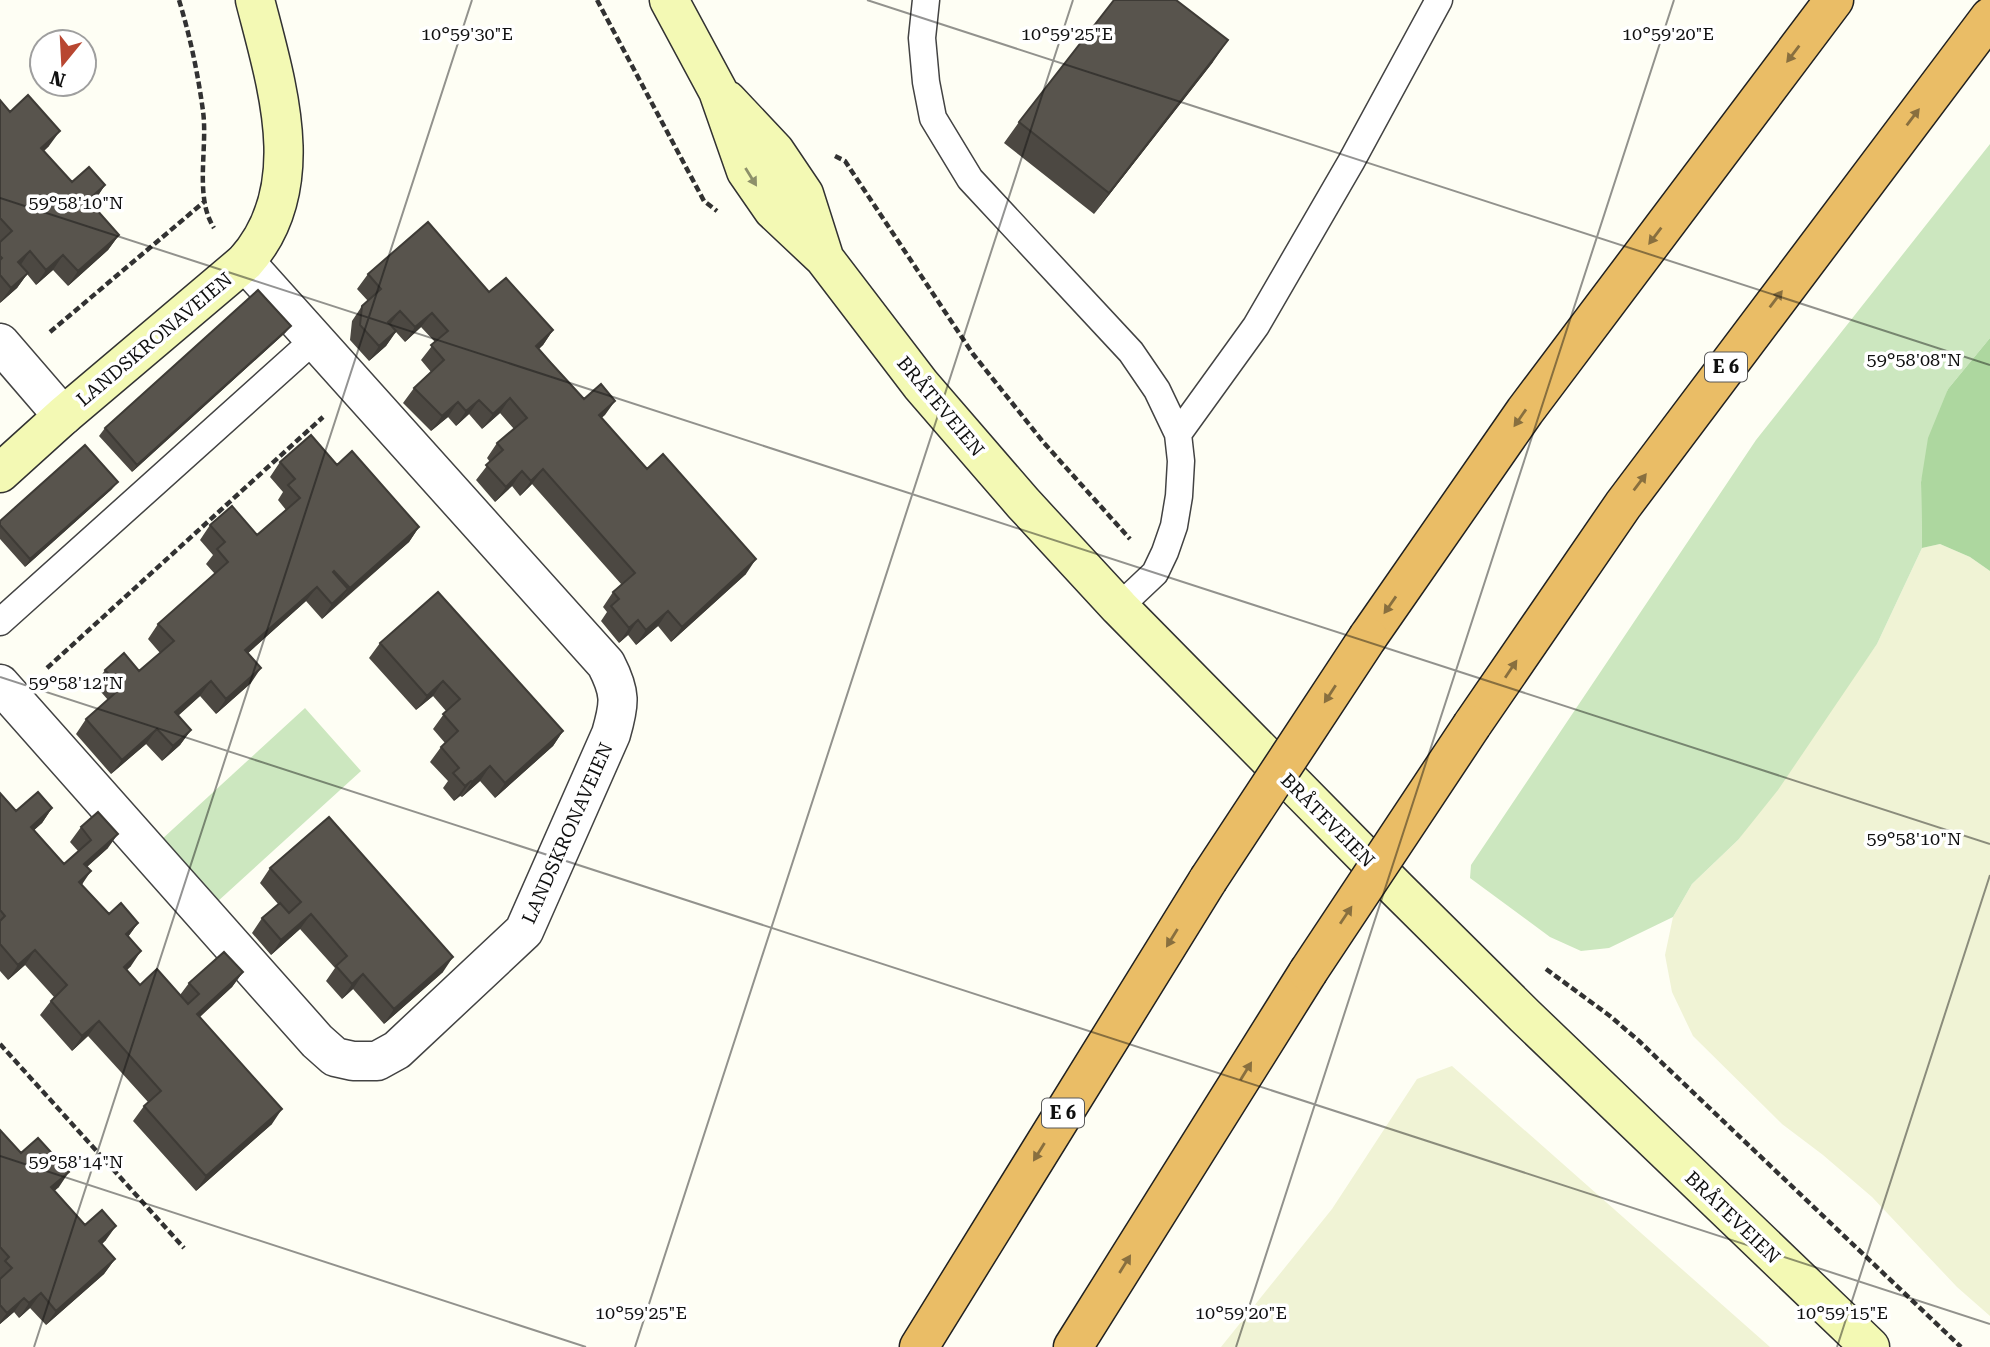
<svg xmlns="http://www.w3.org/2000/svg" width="1990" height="1347" viewBox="0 0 1990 1347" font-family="'Roboto Serif',serif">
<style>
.farmland{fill:#f0f3d5}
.green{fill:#cce7bf}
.forest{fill:#add79f}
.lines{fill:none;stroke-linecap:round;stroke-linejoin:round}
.lane-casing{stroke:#434343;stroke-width:29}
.street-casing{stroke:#434343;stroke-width:41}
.secondary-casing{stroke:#323232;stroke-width:41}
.highway-casing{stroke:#212121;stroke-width:41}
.path{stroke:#323232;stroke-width:4.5;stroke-dasharray:7 3.5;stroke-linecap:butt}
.lane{stroke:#fff;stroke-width:26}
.street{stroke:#fff;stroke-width:38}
.secondary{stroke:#f3f9b4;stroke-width:38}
.highway{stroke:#eabd66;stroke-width:38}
.highway-bridge-casing{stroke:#212121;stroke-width:41;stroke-linecap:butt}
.highway-bridge{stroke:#eabd66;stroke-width:38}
.wall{fill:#4c4842}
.shaded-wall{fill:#3e3b36}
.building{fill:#58544d;stroke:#3e3b36;stroke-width:2}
.oneway{fill:#886f3f}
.oneway2{fill:#8d906a}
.ticks{fill:none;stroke:#101010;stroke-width:2;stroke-opacity:0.45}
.labels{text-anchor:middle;stroke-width:7;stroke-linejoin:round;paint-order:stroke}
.shield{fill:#fff;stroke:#585858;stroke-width:2}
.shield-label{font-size:18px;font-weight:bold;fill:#101010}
.street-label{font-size:19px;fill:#101010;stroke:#fff}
.ticks-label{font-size:18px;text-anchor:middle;fill:#101010;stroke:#fff;stroke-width:7;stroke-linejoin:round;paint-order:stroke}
</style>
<rect width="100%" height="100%" fill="#fefef4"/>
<path class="farmland" d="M 1940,544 L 1970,557 L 1990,571 L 1990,1316 L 1957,1287 L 1872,1197 L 1823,1155 L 1782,1124 L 1693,1036 L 1672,992 L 1665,955 L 1673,917 L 1692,884 L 1738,840 L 1877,644 L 1922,548 Z
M 1452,1066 L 1770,1347 L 1221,1347 L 1332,1209 L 1417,1079 Z"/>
<path class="green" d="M 1990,144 L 1990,338 L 1948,389 L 1921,482 L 1922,548 L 1877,644 L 1778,790 L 1738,840 L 1692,884 L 1673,917 L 1609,948 L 1581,951 L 1550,937 L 1470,878 L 1471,865 L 1756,440 Z
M 305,708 L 361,771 L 217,902 L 161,840 Z"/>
<path class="forest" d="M 1990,338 L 1990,571 L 1970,557 L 1940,544 L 1922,548 L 1921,482 L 1928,438 L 1948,389 Z"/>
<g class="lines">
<defs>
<path id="lane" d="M 926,0 L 922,38 L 926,82 L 933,118 L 970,179 L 1131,352 L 1157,390 L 1178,434 L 1181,461 L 1179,496 L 1174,526 L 1165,552 L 1155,573 L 1119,607
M 1178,434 L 1256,326 L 1351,162 L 1439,0
M 0,622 L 315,339"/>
<path id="street" d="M 0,343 L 63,416
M 0,684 L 317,1041 L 335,1057 L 353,1061 L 377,1061 L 397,1050 L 524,931 L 611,734 C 620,703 621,693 606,664 L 245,262"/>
<path id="secondary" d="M 669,0 L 718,91 L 746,171 L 773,210 L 824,258 L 921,385 L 1023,503 L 1119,607 L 1397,889 L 1525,1016 L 1870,1347
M 727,100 L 775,151 L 804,194 L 824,257
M 0,473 L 63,416 L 245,262 C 311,188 277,86 255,0"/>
<path id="highway" d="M 1368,637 L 1525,411 L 1834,0
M 1472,725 L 1623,505 L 1990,17
M 919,1347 L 1208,880
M 1073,1347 L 1308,972"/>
</defs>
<use href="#lane" class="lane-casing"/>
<use href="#street" class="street-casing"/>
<use href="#secondary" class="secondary-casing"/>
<use href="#highway" class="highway-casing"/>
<path class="path" d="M 179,0 C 190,36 198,74 203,111 C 208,148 194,197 214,228
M 597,0 L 704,201 L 717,211
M 835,156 L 845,161 L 973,354 L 1044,443 L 1130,539
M 50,332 L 204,202
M 47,668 L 323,417
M 1546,969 L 1610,1016 L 1639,1041 L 1961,1347
M 0,1044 L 184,1248"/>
<use href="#lane" class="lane"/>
<use href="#street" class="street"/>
<use href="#secondary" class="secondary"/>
<use href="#highway" class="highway"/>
<defs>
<path id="highway-bridge" d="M 1208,880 L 1368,637
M 1308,972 L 1472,725"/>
</defs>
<use href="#highway-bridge" class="highway-bridge-casing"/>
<use href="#highway-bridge" class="highway-bridge"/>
</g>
<path class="wall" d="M 1213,62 L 1094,214 L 1004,143 L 1019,122 Z
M 0,100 L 10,112 L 49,146 L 44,151 L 72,182 L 105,185 L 95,200 L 91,203 L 119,235 L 108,250 L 68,286 L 53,270 L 36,285 L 27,274 L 17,288 L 0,303 Z
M 368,274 L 489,292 L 553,330 L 543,345 L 539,349 L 584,399 L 615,401 L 601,418 L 746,574 L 671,642 L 658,626 L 636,645 L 628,635 L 619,643 L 601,621 L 607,612 L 603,607 L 613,592 L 622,585 L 532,484 L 520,496 L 512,486 L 495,502 L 476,480 L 490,462 L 487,458 L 497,443 L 514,429 L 500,413 L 482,429 L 469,414 L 456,426 L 448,417 L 431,431 L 403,403 L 414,388 L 431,372 L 421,360 L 435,342 L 421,327 L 405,342 L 396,332 L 386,346 L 369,361 L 350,340 L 352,321 L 362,306 L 368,301 L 357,289 Z
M 291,326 L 285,333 L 132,472 L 99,436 L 105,428 Z
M 280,462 L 337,465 L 419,527 L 409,542 L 322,619 L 306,601 L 248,653 L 251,683 L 216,714 L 200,696 L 178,716 L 191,730 L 180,745 L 162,761 L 146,744 L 111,774 L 76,734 L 86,719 L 108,700 L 95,685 L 105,670 L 139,671 L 160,653 L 148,639 L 158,624 L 215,574 L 206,564 L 213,555 L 200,540 L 210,525 L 257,535 L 286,510 L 278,500 L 283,492 L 270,477 Z
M 112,489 L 25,567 L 0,539 L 0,521 Z
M 380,643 L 563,731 L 553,746 L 495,798 L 480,781 L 462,797 L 460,796 L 454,801 L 443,788 L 448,781 L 430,762 L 441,747 L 445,743 L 433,729 L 446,711 L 433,696 L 416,710 L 369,658 Z
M 0,793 L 16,811 L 52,808 L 42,823 L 34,830 L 64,864 L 78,851 L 70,842 L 81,827 L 108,848 L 87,867 L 82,885 L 109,914 L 138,923 L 128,937 L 131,966 L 127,970 L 140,985 L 180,995 L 189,983 L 243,972 L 232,987 L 200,1017 L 272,1124 L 196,1191 L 133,1121 L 144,1106 L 148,1102 L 120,1071 L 88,1036 L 72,1051 L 40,1015 L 54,997 L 25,965 L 8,980 L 0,971 Z
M 270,868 L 443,972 L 384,1024 L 353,989 L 342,999 L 326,981 L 335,968 L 300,929 L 271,955 L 252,933 L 262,918 L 278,904 L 260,883 Z
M 0,1130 L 21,1153 L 59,1187 L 54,1191 L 85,1225 L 106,1240 L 102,1244 L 115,1259 L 104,1274 L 46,1325 L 30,1308 L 19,1318 L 14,1312 L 0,1324 Z"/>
<path class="shaded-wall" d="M 1228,40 L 1213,62 L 1094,214 L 1109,193 Z
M 60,131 L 49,146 L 31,162 L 41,148 Z
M 105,185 L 95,200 L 77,215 L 88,200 Z
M 119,235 L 108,250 L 68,286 L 78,271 Z
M 30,251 L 20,266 L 18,262 Z
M 63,255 L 53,270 L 36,285 L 46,270 Z
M 28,273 L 17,288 L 0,303 L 11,288 Z
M 400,311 L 389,326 L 388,322 Z
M 432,313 L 421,327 L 405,342 L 415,327 Z
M 291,326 L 285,333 L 132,472 L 137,465 Z
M 553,330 L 543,345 L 526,360 L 536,346 Z
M 396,331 L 386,346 L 369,361 L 379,346 Z
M 510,398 L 500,413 L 482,429 L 493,414 Z
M 479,400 L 469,414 L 456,426 L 466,411 Z
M 615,401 L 605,415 L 588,430 L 599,415 Z
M 458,402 L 448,417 L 431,431 L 442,416 Z
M 543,469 L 532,484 L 520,496 L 531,481 Z
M 522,471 L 512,486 L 495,502 L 506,487 Z
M 118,482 L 112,489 L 25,567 L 30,559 Z
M 419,527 L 409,542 L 339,603 L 350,588 Z
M 756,559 L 746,574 L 671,642 L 682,627 Z
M 317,587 L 306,601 L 235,665 L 245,650 Z
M 348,589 L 338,604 L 322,619 L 332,604 Z
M 668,611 L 658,626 L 636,645 L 646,630 Z
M 638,620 L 628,635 L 619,643 L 629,628 Z
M 261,668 L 251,683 L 216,714 L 226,699 Z
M 211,681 L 200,696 L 165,727 L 175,712 Z
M 443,681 L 433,696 L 416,710 L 427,696 Z
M 157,729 L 146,744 L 111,774 L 122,760 Z
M 191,730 L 180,745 L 162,761 L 173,746 Z
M 563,731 L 553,746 L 495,798 L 505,783 Z
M 490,766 L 480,781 L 462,797 L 472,782 Z
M 471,781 L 460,796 L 454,801 L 465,786 Z
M 52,808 L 42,823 L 21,842 L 31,827 Z
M 118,834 L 108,848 L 73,879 L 84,864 Z
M 91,871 L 81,886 L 79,882 Z
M 311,914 L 300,929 L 271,955 L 281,940 Z
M 138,923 L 127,938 L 126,934 Z
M 35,950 L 25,965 L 8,980 L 18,965 Z
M 141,951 L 131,966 L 114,982 L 124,967 Z
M 453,957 L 443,972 L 384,1024 L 394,1009 Z
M 243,972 L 232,987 L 187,1028 L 197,1014 Z
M 363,974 L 353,989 L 342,999 L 352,984 Z
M 99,1021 L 88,1036 L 72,1051 L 82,1036 Z
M 282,1109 L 272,1124 L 196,1191 L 206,1176 Z
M 69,1172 L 59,1187 L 41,1202 L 51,1187 Z
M 116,1226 L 106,1240 L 89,1256 L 99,1241 Z
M 115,1259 L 104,1274 L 46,1325 L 56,1311 Z
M 41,1293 L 30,1308 L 19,1318 L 29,1303 Z
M 24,1298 L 14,1312 L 0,1324 L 0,1322 L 7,1313 Z"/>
<path class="building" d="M 1114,0 L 1176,0 L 1228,40 L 1109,193 L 1019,122 Z
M 28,95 L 60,131 L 41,148 L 72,182 L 89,167 L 105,185 L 88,200 L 119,235 L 78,271 L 63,255 L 46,270 L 30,251 L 18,262 L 28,273 L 11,288 L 0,275 L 0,260 L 2,258 L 0,256 L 0,242 L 12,231 L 0,218 L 0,100 L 10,112 Z
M 428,222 L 489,292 L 506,278 L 553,330 L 536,346 L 551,363 L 584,399 L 601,384 L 615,401 L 599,415 L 647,469 L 663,454 L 756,559 L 682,627 L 668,611 L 646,630 L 638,620 L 629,628 L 611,606 L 619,599 L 613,592 L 635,573 L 543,469 L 531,481 L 522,471 L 506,487 L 486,465 L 503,450 L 497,443 L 527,418 L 510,398 L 493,414 L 479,400 L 466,411 L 458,402 L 442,416 L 414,388 L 444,360 L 431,345 L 448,331 L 432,313 L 415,327 L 400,311 L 388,322 L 396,331 L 379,346 L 360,325 L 362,306 L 381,289 L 368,274 Z
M 258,290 L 291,326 L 137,465 L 105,428 Z
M 311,435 L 337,465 L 352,451 L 419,527 L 350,588 L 334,571 L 333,572 L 348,589 L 332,604 L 317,587 L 245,650 L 261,668 L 226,699 L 211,681 L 175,712 L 191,730 L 173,746 L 157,729 L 122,760 L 86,719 L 121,688 L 105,670 L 124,653 L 139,671 L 174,641 L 158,624 L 228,562 L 217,549 L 225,542 L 210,525 L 232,506 L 257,535 L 300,498 L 288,485 L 295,479 L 280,462 Z
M 85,445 L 118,482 L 30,559 L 0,525 L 0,521 Z
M 438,592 L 563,731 L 505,783 L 490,766 L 472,782 L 471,781 L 465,786 L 453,773 L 459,768 L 441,747 L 458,731 L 443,714 L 460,699 L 443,681 L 427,696 L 380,643 Z
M 38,792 L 52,808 L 31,827 L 64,864 L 91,840 L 81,827 L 98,812 L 118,834 L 84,864 L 91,871 L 79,882 L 109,914 L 121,903 L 138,923 L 126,934 L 141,951 L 124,967 L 140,985 L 157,969 L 188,1004 L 199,994 L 189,983 L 224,952 L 243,972 L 197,1014 L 282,1109 L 206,1176 L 144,1106 L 161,1091 L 99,1021 L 82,1036 L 51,1001 L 67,985 L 35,950 L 18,965 L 0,944 L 0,921 L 5,916 L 0,910 L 0,793 L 16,811 Z
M 329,817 L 453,957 L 394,1009 L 363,974 L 352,984 L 336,966 L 347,956 L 311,914 L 281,940 L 262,918 L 280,903 L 289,913 L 301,902 L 270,868 Z
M 0,1130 L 21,1153 L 38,1138 L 69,1172 L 51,1187 L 85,1225 L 102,1210 L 116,1226 L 99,1241 L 115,1259 L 56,1311 L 41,1293 L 29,1303 L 24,1298 L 7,1313 L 0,1305 L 0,1279 L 12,1268 L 5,1261 L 9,1257 L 0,1247 Z"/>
<defs><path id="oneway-solid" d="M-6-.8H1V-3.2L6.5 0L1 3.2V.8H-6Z" transform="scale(1.75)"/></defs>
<g class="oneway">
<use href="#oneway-solid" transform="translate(1793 54) rotate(127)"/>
<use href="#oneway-solid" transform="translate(1913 117) rotate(-53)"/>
<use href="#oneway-solid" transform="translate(1655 236) rotate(127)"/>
<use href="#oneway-solid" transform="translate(1776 299) rotate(-53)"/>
<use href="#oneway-solid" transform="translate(1520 418) rotate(125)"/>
<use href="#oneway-solid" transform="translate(1640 482) rotate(-53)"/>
<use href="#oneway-solid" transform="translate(1390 605) rotate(125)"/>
<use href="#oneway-solid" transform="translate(1511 669) rotate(-56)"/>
<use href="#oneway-solid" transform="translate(1330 694) rotate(123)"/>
<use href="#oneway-solid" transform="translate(1346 915) rotate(-56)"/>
<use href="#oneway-solid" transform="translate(1172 938) rotate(122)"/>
<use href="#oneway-solid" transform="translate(1246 1071) rotate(-58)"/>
<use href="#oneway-solid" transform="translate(1039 1152) rotate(122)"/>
<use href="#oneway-solid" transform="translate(1125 1264) rotate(-58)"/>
</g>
<use class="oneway2" href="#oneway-solid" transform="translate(751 177) rotate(58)"/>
<path class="ticks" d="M 867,0 L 1990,365M 0,198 L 1990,844M 0,677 L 1990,1324M 0,1156 L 586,1347M 34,1347 L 472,0M 635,1347 L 1073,0M 1236,1347 L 1674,0M 1837,1347 L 1990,875"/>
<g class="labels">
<g class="shield">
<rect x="1705" y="352.5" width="42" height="29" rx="5"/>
<rect x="1042" y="1098.5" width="42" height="29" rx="5"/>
</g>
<g class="shield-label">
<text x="1726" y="373">E 6</text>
<text x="1063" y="1119">E 6</text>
</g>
<g class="street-label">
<text transform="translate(154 339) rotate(-40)" y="7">LANDSKRONAVEIEN</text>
<text transform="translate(941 406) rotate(50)" y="7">BRÅTEVEIEN</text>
<text transform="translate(1328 820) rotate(45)" y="7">BRÅTEVEIEN</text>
<text transform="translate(567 833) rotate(-66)" y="7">LANDSKRONAVEIEN</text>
<text transform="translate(1733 1217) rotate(44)" y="7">BRÅTEVEIEN</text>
</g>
</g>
<g class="ticks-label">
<text x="467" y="40">10°59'30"E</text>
<text x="1067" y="40">10°59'25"E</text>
<text x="1668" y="40">10°59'20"E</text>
<text x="76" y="209">59°58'10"N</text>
<text x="1914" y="366">59°58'08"N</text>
<text x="76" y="689">59°58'12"N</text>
<text x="1914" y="845">59°58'10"N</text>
<text x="76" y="1168">59°58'14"N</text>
<text x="641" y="1319">10°59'25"E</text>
<text x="1241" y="1319">10°59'20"E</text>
<text x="1842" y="1319">10°59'15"E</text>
</g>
<g transform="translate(63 63) rotate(198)"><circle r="33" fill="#ffffff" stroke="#9f9f9f" stroke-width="2"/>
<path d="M0-5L12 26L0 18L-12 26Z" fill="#b84631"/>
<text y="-10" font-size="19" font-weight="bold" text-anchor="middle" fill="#101010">N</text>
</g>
</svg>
